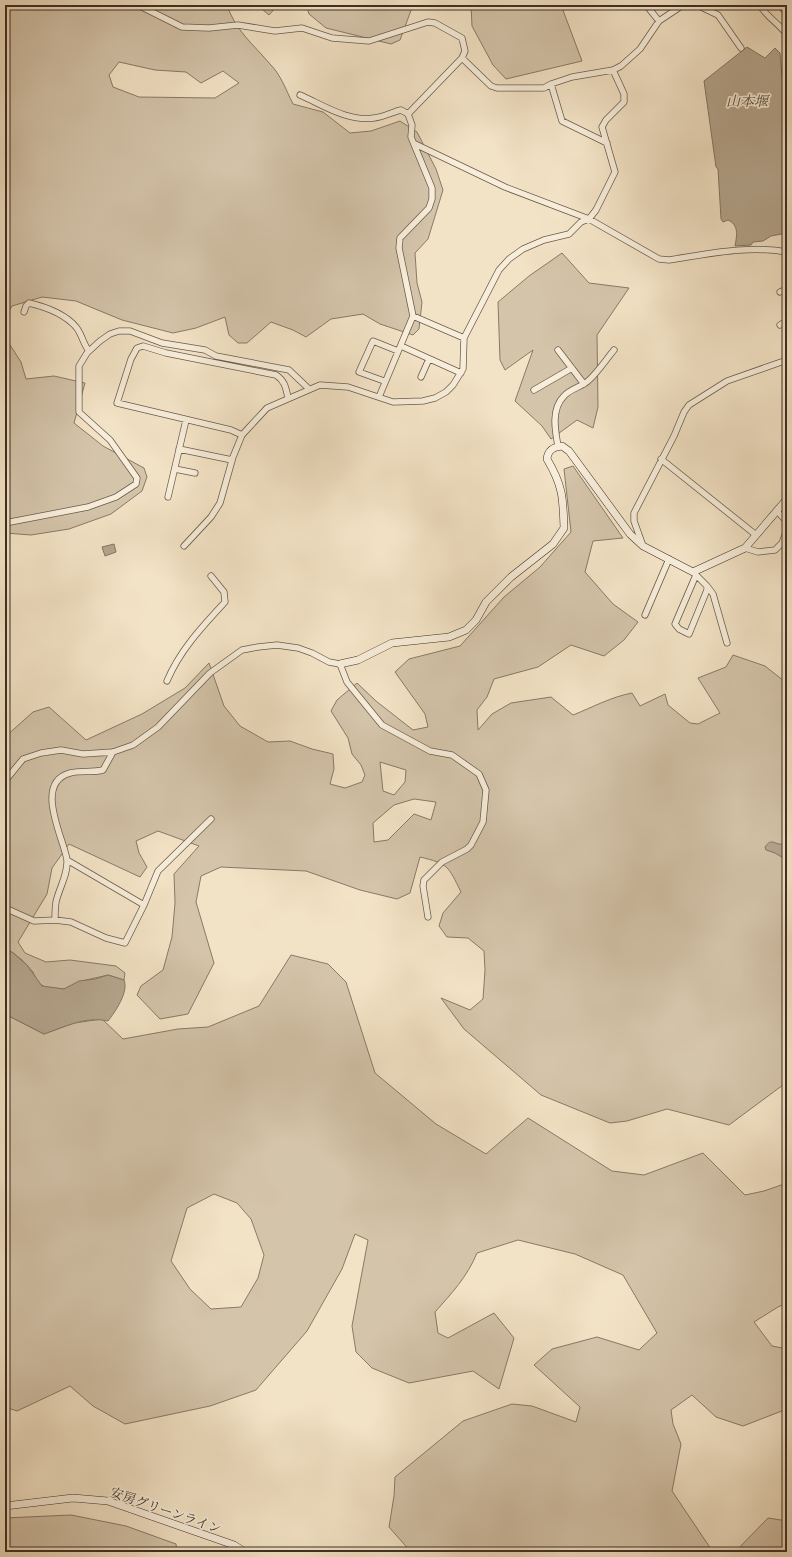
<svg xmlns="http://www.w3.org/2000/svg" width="792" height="1557" viewBox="0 0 792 1557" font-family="'Gentium Book Plus','Noto Serif JP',serif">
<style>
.green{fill:#d4c4aa;stroke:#887a66;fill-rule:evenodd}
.water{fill:#b5a68e;stroke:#857663}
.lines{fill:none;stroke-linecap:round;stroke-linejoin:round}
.street-casing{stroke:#6a5c4b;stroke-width:7}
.secondary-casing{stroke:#3c2f22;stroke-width:8}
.street{stroke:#f7edda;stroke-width:5.5}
.secondary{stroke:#f7edda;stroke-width:7}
.labels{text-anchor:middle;stroke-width:3.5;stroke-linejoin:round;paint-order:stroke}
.street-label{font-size:13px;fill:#3c2f22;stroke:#f7edda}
.water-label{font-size:14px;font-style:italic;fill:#5a4d3d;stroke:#f7edda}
</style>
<rect width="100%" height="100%" fill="#f3e3c6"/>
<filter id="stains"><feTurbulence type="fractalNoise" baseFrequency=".005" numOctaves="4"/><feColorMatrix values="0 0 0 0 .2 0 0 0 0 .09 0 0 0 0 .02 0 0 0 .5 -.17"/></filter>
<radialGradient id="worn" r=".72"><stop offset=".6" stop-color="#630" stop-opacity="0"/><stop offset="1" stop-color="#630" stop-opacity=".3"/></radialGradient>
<path class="green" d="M 5,5 L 227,5 C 235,30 254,45 270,64 C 281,75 286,90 293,104 L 323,112 L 350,133 L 371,131 L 400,121 L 417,132 L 436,169 L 443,190 L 428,239 L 415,253 L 417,283 L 422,302 L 419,329 L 413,335 L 380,324 L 363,314 L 331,319 L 306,337 L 293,330 L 271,322 L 247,343 L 238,343 L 229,335 L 225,317 L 196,328 L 173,333 L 122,320 L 76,301 L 42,297 L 12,306 L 5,318 ZM 119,62 L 155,70 L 186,72 L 201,83 L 223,71 L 239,83 L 215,98 L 139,97 L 113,87 L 109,75 Z
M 261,5 L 278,5 L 269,15 L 262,9 Z
M 306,5 L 413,5 L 400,40 L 391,44 L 326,28 L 309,14 Z
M 471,5 L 561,5 L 582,61 L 506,79 L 493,65 L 472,26 Z
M 775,5 L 787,5 L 787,18 Z
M 562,253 L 589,283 L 629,288 L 597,335 L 598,407 L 593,428 L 577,420 L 551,439 L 542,426 L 515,401 L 533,350 L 505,370 L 500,360 L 498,302 L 529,276 Z
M 5,327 L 10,345 L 21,362 L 26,379 L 54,376 L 85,383 L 74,423 L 103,446 L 144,468 L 147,477 L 142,491 L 111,514 L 69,529 L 31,535 L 5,533 Z
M 573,466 L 623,538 L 593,541 L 585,572 L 613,604 L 638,622 L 624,640 L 604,656 L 571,645 L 538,667 L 494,679 L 487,697 L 477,710 L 478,730 L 492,714 L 511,703 L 551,697 L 573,715 C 593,707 611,697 632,693 L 640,706 L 665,694 L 668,705 L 690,723 L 698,724 L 720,713 L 698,678 L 726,667 L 733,655 L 765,666 L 784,681 L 787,679 L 787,1082 L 729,1125 L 667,1109 L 627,1121 L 610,1123 L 541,1095 L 464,1029 L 441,998 L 470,1010 L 483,999 L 485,970 L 484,951 L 468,938 L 447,937 L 439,926 L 443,913 L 461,892 C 448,866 449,864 420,857 L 410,893 L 397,899 L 360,890 L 306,871 L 221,867 L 201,876 L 196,902 L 214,963 L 188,1014 L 160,1019 L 137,995 L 141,986 L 163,970 L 172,937 L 175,903 L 174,874 L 199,846 L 158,831 L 136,841 L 139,853 L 147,867 L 140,877 L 69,844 L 52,868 L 47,894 L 18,942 L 25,953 L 46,962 L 70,960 L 116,966 L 125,973 L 124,980 L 108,975 L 82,981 L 64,989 L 45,987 L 38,983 L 33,972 L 22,960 L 12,952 L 5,951 L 5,737 L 33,712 L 49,707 L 86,740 L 142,714 L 185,688 L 209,663 L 224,706 L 240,726 L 268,742 L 290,741 L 312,749 L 333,754 L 334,769 L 330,784 L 345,788 L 362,782 L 365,775 L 361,765 L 352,754 L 348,738 L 331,711 L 337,700 L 357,683 L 376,701 L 413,730 L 428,727 L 425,714 L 395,672 L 409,659 L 460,646 L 504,597 L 540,567 L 571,532 L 564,469 ZM 380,762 L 406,770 L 405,782 L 394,795 L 383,791 ZM 414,799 L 436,802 L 431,820 L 414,814 L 388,840 L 374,842 L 373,823 L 394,805 Z
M 291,955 L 328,964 L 346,982 L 375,1073 L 436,1124 L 486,1154 L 528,1118 L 612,1171 L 644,1175 L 703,1153 L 745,1195 L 764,1191 L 787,1183 L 787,1303 L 778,1307 L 754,1322 L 772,1346 L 787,1349 L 787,1409 L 743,1426 L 716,1417 L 692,1395 L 671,1410 L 673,1424 L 681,1444 L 672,1491 L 713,1552 L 411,1552 L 389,1527 L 394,1496 L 395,1477 L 463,1421 L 512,1404 L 532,1406 L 576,1422 L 580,1407 L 534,1365 L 552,1349 L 597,1337 L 639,1350 L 657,1333 L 623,1275 L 575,1254 L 518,1240 L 477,1253 C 467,1277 452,1293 435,1312 L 438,1333 L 448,1338 L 494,1313 L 514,1338 L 499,1389 L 473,1371 L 409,1383 L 372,1368 L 356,1352 L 352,1326 L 368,1240 L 355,1234 L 342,1269 L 307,1331 L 256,1390 L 210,1406 L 125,1424 L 93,1406 L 70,1386 L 17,1411 L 5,1407 L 5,1014 L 44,1034 L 74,1023 L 102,1019 L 123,1039 L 178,1029 L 208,1027 L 259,1006 ZM 214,1194 L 237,1203 L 251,1219 L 264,1255 L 258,1278 L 241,1307 L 211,1309 L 190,1289 L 171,1261 L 187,1208 Z
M 71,1515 L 126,1526 L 176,1544 L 177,1552 L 5,1552 L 5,1518 Z
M 768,1518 L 787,1521 L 787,1552 L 735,1552 Z"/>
<path class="water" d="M 747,47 L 765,58 L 775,48 L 780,53 L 782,77 L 787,95 L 787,233 L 771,236 L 763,241 L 753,242 L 751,245 L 735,246 C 737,235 739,225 728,220 L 723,222 L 721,219 L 718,169 L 716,167 L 704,81 Z
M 114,544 L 116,552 L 105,556 L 102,547 Z
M 787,837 L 785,859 L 775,853 L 766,850 L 765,847 C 772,837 774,845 782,844 Z
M 5,951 L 12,952 L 27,965 L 42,986 L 64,989 L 79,981 L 95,979 L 108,975 L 124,980 C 129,992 115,1012 108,1021 C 86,1016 64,1027 44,1034 L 5,1014 Z"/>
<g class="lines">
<defs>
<path id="street" d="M 138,5 L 182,27 L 209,28 L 238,25 L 275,31 L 302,28 L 332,38 L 369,41 L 428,22 L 435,23 L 462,38 L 465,51 L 462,58 L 408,114
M 646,5 L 659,21
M 697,5 L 718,15 L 741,48
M 760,5 C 766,17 779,23 787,35
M 462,58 L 491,86 L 497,88 L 544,88 L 551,84 L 572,77 L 613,70 L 621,66 L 640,49 L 659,21 L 683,5
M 551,84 L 562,121 L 607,143
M 300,95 C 323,105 348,122 374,118 C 384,117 392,112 401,110 L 408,114 L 412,125 L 411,137 L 432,188 L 432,199 L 429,208 L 400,238 L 399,248 L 413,316 L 379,397
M 415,144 L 505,187 L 589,219 L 659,259 L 669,260 C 708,254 747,245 787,252
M 780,292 L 787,289
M 24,312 L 26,306 L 29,303 C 46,307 64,313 76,327 C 82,334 83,344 89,351
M 413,316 L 464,338
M 780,325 L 787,321
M 401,346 L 461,373
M 558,350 L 584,384
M 421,377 L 429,359
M 384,381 L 359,372 L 373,341 L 398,351
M 534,390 L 572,368
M 242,435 L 231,430 L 117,403 L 131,359 L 137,348 L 143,346 L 166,353 L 276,375 C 285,381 286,388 288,398
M 558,446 C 555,430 551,409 564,396 C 570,389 581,387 588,381 C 598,372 605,361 614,350
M 179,449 L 232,460
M 661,459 L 756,535
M 175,469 L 195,473
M 168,497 L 186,420
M 777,511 L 787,522
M 5,523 L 88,507 L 116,497 L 136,484 L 137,478 L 110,440 L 79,412 L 79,366 L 87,353 L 100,341 L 110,334 L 119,331 L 130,331 L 162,343 L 205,350 L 216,356 L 289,370 L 308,388
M 184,546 L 211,517 L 220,503 L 233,457 L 242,435 L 267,408 L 320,385 L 348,387 L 393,402 L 423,401 L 435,398 L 446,392 L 453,385 L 463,369 L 464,338 L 499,270 L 509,259 L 523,249 L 544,240 L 569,234 L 581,222 L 589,219 L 596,210 L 615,172 L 602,127 L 606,120 L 624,102 L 624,94 L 613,70
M 643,546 L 634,521 L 634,513 L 674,436 L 684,412 L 689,405 L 727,381 L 787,360
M 745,548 L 758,552 L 775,550 L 782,543 L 787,530
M 693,572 L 707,586 L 707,590 L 689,634 L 679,629 L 675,624 L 696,575
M 707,586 L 713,594 L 727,643
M 645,615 L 669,559
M 167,681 C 180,650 202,627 225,602 L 224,592 L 211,576
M 5,781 L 23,759 L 41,753 L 61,750 L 83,754 L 113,752 L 133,745 L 158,727 L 210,673 L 242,650 L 258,647 L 277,645 L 298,648 L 312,653 L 329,662 L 340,664 L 347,682 L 382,725 L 430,751 L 452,755 L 479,774 L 486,790 L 483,822 L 471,845 L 467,849 L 442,862 L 424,880 L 423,886 L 428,917
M 67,860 L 144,905
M 5,908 L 34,921 L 55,920 L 71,922 L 106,938 L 125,943 L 144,905 L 158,871 L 211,819
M 55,920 C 55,914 55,908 56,902 C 59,888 68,875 67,860 C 64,839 33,783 70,773 C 81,770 92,773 103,770 L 113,752"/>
<path id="secondary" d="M 340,664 L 358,660 L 392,643 L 449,637 L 466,630 L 476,620 L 486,602 L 511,577 L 553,544 L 564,528 C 563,498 563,486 547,459 C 548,450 553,447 562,446 L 569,451 L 630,534 L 643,546 L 693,572 L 745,548 L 787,499
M 5,1506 L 73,1498 L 108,1501 L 234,1545 L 245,1552"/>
</defs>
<use href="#street" class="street-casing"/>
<use href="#secondary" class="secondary-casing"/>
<use href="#street" class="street"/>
<use href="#secondary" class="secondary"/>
</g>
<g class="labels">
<g class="street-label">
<text transform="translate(166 1510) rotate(19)" y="5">安房グリーンライン</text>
</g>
<g class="water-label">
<text x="747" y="106">山本堰</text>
</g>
</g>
<rect width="792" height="1557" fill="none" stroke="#f3e3c6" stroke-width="20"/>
<rect x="6" y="6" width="780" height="1545" fill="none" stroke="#3c2f22" stroke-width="2"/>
<rect x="10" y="10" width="772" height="1537" fill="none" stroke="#3c2f22"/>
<rect width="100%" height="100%" filter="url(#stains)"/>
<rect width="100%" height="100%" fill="url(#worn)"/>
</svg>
